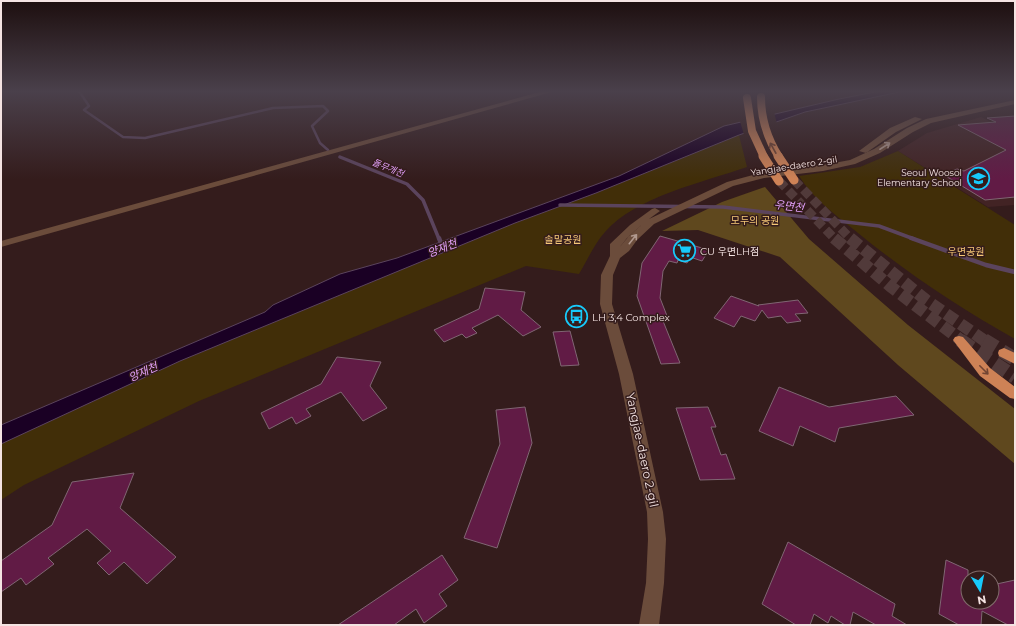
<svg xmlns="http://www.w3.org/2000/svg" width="1016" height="626" viewBox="0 0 1016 626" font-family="Montserrat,'Noto Sans KR',sans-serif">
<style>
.built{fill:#422324}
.green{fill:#412e08}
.forest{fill:#5f481e}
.water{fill:#1a0024;stroke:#5b445d}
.pier{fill:#341c1c}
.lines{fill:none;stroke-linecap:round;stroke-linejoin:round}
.stream-far2{stroke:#5b445d;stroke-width:2.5}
.stream-far1{stroke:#5b445d;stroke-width:3.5}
.stream{stroke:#5b445d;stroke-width:4.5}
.building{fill:#611b45;stroke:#806673}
.highway-tunnel-far2{stroke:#513a3a;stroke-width:9;stroke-dasharray:9 4.5;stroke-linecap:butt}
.highway-tunnel-far1{stroke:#513a3a;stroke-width:12;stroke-dasharray:12 5.5;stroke-linecap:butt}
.highway-tunnel{stroke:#513a3a;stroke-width:14;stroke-dasharray:14 7;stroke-linecap:butt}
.minor{fill:#6b4c3b;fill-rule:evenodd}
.highway{fill:#ce8256;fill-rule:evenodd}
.highway-bridge-far1{stroke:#ce8256;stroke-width:8}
.highway-bridge{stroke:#ce8256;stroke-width:9}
.oneway{stroke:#b0988e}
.oneway2{stroke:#724533}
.labels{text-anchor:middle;stroke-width:3;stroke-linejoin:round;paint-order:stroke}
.far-street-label{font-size:9px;fill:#f4e3e2;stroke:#341c1c}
.far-water-label{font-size:9px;font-style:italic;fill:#e3a1fb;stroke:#341c1c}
.far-poi-label{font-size:9px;fill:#f4e3e2;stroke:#341c1c;text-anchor:end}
.park-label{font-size:10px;fill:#f6c876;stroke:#341c1c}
.poi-label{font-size:10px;fill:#f4e3e2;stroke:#341c1c;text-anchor:start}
.water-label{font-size:11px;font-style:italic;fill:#e3a1fb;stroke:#341c1c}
.near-street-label{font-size:12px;fill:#f4e3e2;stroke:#341c1c}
</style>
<rect width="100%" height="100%" fill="#341c1c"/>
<path class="built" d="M 981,117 L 1015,134 L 1015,205 L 988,207 L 898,151 L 927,133 Z"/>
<path class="green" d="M 739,135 L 747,167 C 704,182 635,197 605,232 C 594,244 587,261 579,274 L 526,266 L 199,401 L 24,485 L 1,500 L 1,444 L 180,361 L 515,223 L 596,193 Z
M 898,151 L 1015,225 L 1015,339 C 960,308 907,273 858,233 C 837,216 813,199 799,176 L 860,167 Z"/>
<path class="forest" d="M 765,187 L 809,239 L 908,325 L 1015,409 L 1015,464 L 898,365 L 780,257 L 698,230 L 662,231 L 722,202 Z"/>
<path class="water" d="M 880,91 L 904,91 L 805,112 L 739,135 L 596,193 L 515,223 L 180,361 L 1,444 L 1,425 L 265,312 L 273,305 L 340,274 L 397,258 L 619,176 L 724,126 L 839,99 Z"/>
<path class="pier" d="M 774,112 L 777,124 L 744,135 L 740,121 Z"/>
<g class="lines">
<path class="stream-far2" d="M 79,91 L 89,106 L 84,110 L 123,137 L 145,138 L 273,108 L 323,106 L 328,111 L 312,126 L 320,143 L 328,150"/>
<path class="stream-far1" d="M 340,157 L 407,184 L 423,200 L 439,239
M 560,205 L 723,207 L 879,226 L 914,239"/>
<path class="stream" d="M 439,238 L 442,246
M 911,238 L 986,265 L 1015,272"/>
</g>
<path class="building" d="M 1015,116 L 1015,197 L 985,200 L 944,175 L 957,169 L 964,171 L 1006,150 L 958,125 L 996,122 L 987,118 Z
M 660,236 L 709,250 L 702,261 L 690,257 L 687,263 L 678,260 L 677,263 L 669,261 L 663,271 L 660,298 L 669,321 L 663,321 L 680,363 L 661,364 L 637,296 L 642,263 Z
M 485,288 L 525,292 L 521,310 L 541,327 L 523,336 L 498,315 L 472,328 L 477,333 L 466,338 L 462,334 L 444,342 L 434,330 L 479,309 Z
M 731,296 L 759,306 L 758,305 L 798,300 L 808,313 L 795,314 L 801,321 L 787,323 L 781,316 L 768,318 L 762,310 L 755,321 L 741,316 L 734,327 L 714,318 Z
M 570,331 L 579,365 L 561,366 L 553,332 Z
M 337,357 L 381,362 L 370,386 L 387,408 L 363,421 L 341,392 L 306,409 L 311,416 L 296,424 L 292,417 L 269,429 L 261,413 L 321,384 Z
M 779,387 L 829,407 L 896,396 L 914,415 L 839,428 L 835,442 L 800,426 L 793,446 L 759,431 Z
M 525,407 L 532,443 L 497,548 L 464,538 L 500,444 L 496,410 Z
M 708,407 L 716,427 L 711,427 L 721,455 L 726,454 L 735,479 L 700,480 L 676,408 Z
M 134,473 L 120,508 L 176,557 L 147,584 L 124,562 L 109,575 L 97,563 L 111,551 L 87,529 L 48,558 L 54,564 L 26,585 L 21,578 L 1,592 L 1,561 L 52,525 L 72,482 Z
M 788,542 L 895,604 L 892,616 L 907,625 L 876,625 L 853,612 L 850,625 L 845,625 L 831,616 L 828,623 L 814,614 L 810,625 L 796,625 L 762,604 Z
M 442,555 L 458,580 L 439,594 L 447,606 L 424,623 L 416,609 L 394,625 L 338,625 Z
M 946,560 L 968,570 L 968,602 L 992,602 L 992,585 L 1015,580 L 1015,625 L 1008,625 L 982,611 L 981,625 L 959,625 L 939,614 Z"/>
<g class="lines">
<path class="highway-tunnel-far2" d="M 794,180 L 851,239
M 779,181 L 835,239"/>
<path class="highway-tunnel-far1" d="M 834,238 L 890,286 L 962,341
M 850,238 L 926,300 L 985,341"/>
<path class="highway-tunnel" d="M 960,340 L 1015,377
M 984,340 L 1015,359"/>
<path class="minor" d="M 543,91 L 555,91 L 1,247 L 1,241 Z
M 1015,100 L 1015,104 L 931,123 L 913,132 L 880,153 L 855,164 L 823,171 L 764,178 L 733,186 L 654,224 L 637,240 L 629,251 L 620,258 L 613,275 L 612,304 L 633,374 L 663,512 L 666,539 L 664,583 L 659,625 L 639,625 L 646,583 L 648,539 L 647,512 L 619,374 L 600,304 L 601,275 L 610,256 L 610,244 L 630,225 L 652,209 L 655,208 L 660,211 L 649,219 L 727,182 L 764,172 L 823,165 L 850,160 L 874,149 L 907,128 L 926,119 ZM 646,221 L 629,236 L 619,248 L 627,238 Z
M 915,117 L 922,119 L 896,132 L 866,153 L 859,151 L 890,128 Z"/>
<path class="highway" d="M 959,336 L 963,337 L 990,368 L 1015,387 L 1015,399 L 1010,398 L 980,376 L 953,340 L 955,337 Z
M 1004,348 L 1015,353 L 1015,364 L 999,356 L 998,353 L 999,350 Z"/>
<path class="highway-bridge-far1" d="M 761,97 C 761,119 767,138 779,157
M 747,98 L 752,131 L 764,157"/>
<path class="highway-bridge" d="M 763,156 L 779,181
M 778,156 L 794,180"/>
</g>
<defs><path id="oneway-shaft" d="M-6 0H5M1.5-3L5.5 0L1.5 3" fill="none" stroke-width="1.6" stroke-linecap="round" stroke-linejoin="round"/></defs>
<g class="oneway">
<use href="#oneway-shaft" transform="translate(885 146) rotate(-33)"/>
<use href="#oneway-shaft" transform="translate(633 239) rotate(-51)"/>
</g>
<g class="oneway2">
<use href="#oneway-shaft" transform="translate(773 148) rotate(-119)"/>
<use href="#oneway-shaft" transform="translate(984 370) rotate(45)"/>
</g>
<linearGradient id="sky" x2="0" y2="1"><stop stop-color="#1d0f0f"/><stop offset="0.51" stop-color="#4a404b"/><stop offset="1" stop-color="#4a404b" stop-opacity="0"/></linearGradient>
<rect width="1016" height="179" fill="url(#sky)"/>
<defs>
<symbol id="school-ring" viewBox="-11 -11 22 22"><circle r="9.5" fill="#341c1c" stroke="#17cafb" stroke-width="1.5"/><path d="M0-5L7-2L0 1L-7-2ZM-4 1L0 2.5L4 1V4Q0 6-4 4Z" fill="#17cafb"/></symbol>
<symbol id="supermarket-ring" viewBox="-11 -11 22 22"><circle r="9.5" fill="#341c1c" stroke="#17cafb" stroke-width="1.5"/><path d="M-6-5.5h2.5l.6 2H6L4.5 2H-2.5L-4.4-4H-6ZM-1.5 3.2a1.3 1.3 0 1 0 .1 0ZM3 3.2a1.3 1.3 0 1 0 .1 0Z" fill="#17cafb"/></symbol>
<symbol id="bus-ring" viewBox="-11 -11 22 22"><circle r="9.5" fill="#341c1c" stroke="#17cafb" stroke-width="1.5"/><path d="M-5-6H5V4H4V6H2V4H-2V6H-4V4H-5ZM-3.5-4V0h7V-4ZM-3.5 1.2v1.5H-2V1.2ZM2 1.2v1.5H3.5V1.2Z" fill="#17cafb"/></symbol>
</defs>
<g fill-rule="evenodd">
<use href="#school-ring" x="966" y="166" width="25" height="25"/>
<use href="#supermarket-ring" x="672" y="238" width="25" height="25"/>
<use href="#bus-ring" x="564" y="304" width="25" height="25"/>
</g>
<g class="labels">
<g class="far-street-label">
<text transform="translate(794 166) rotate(-9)" y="3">Yangjae-daero 2-gil</text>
</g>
<g class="far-water-label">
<text transform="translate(388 168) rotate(22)" y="3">돌무개천</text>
</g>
<g class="far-poi-label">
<text x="962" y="176">Seoul Woosol<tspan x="962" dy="10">Elementary School</tspan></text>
</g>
<g class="park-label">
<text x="755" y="224">모두의 공원</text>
<text x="563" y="243">솔말공원</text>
<text x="966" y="255">우면공원</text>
</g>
<g class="poi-label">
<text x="700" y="255">CU 우면LH점</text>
<text x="592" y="321">LH 3,4 Complex</text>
</g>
<g class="water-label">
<text transform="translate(789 206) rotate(7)" y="4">우면천</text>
<text transform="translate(442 248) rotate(-21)" y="4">양재천</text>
<text transform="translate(143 372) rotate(-24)" y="4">양재천</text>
</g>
<g class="near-street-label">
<text transform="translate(642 450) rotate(78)" y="4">Yangjae-daero 2-gil</text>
</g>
</g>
<rect width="1016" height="626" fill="none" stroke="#f4e3e2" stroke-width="4"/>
<g transform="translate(980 590) rotate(170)"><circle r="19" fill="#341c1c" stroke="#816c6b"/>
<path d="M0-3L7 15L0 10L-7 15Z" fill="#17cafb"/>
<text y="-6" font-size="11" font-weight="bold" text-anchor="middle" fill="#f4e3e2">N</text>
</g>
</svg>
